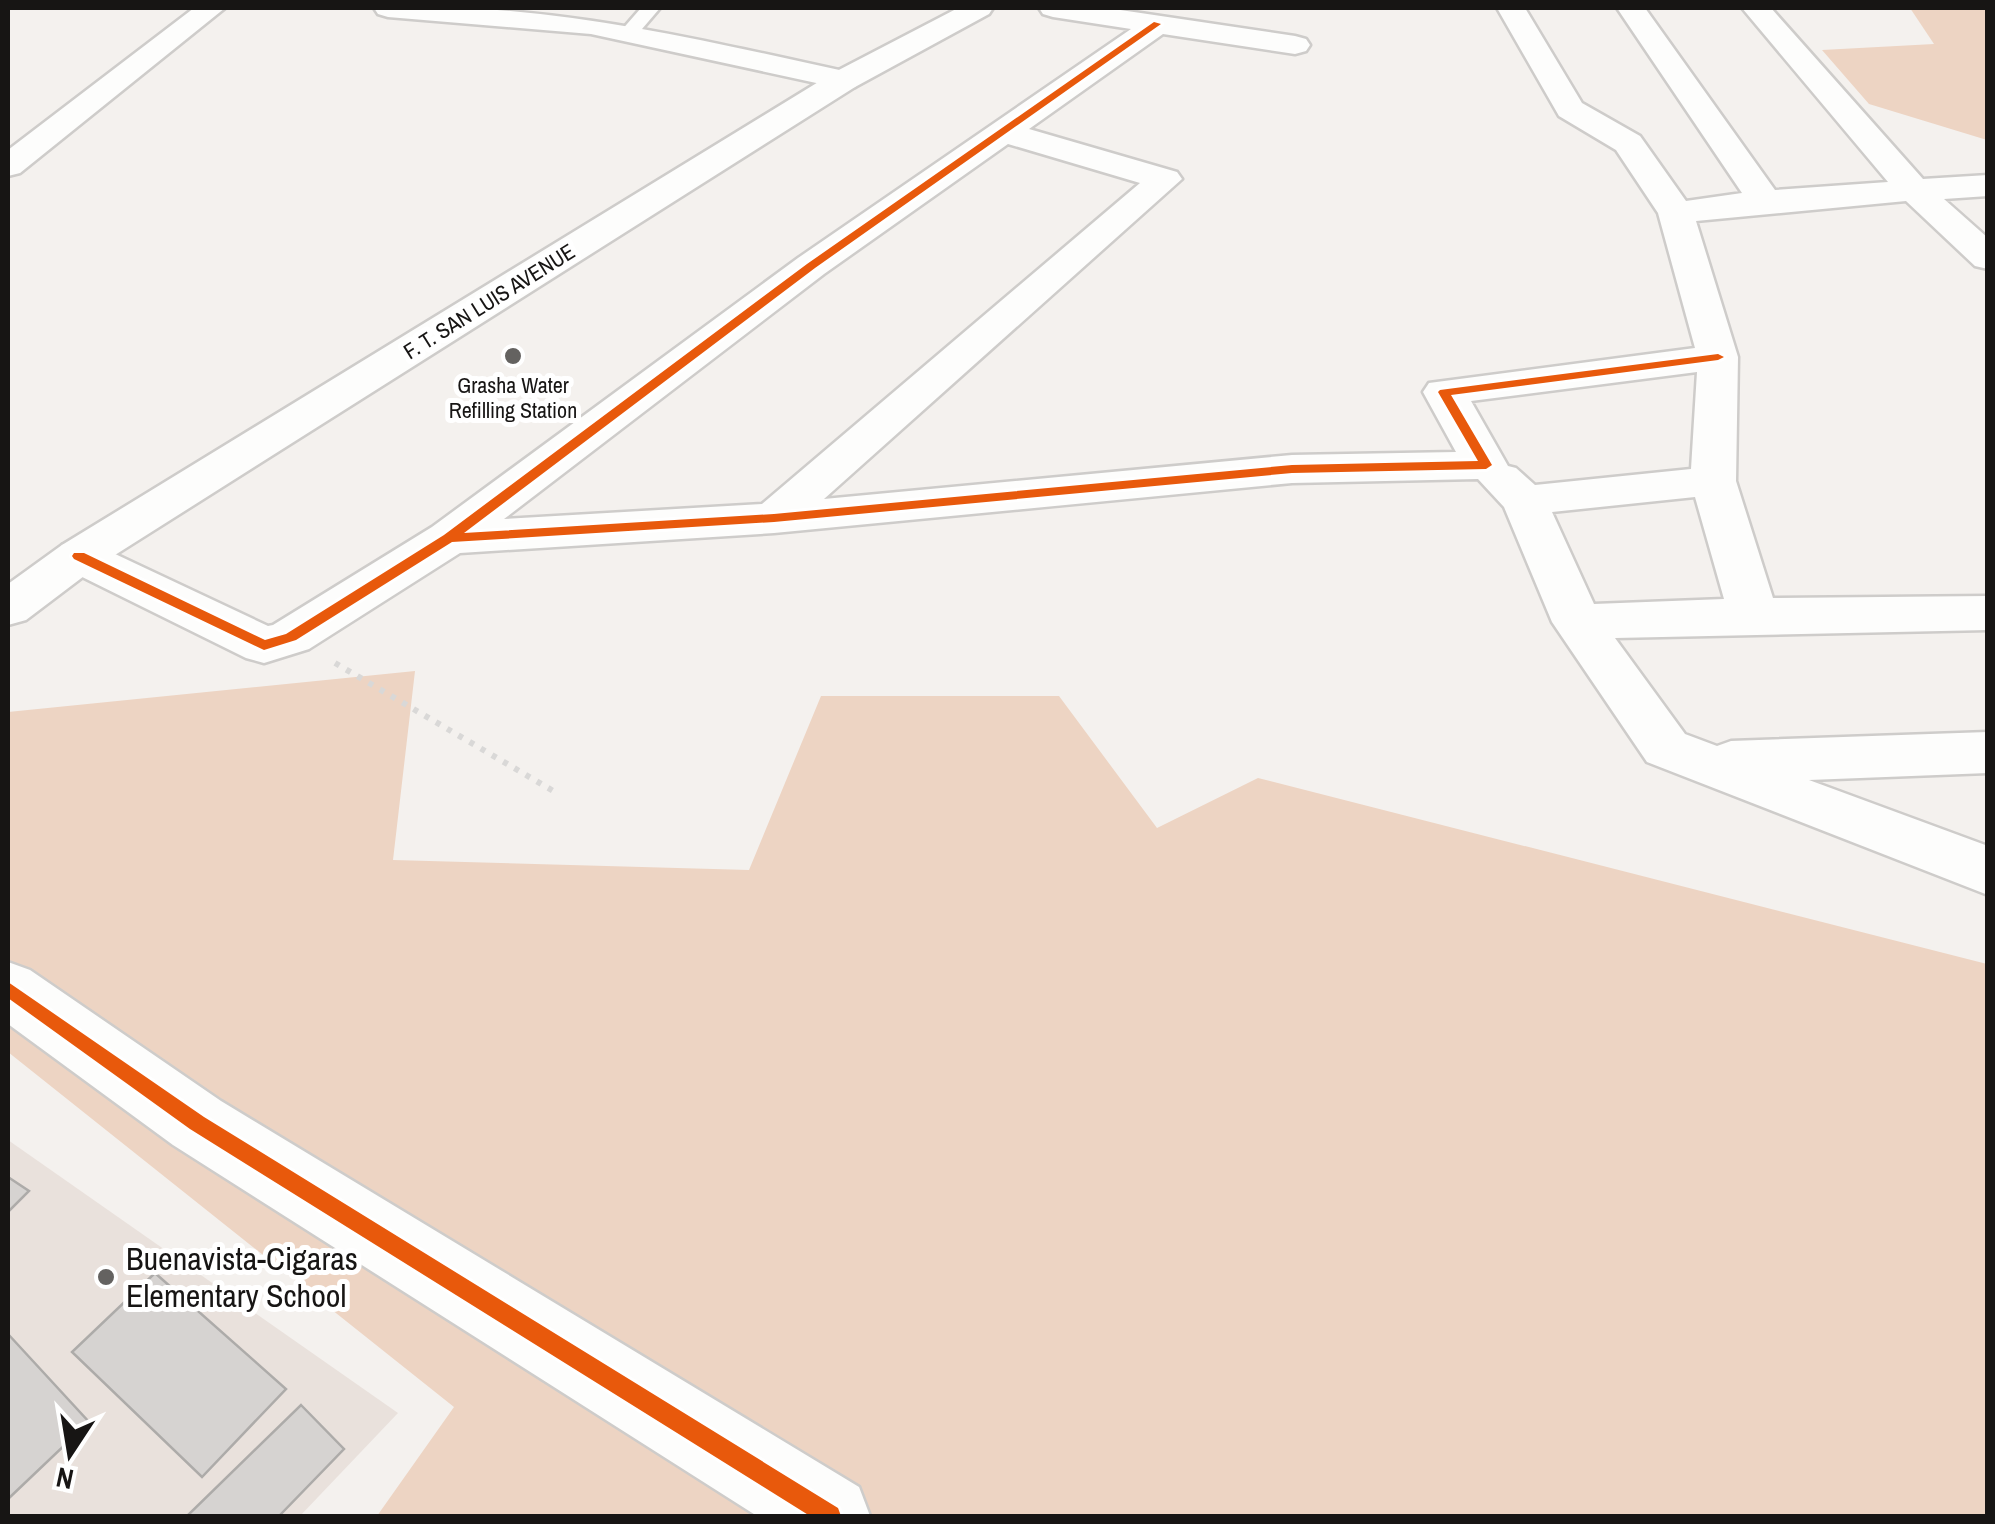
<svg xmlns="http://www.w3.org/2000/svg" width="1995" height="1524" viewBox="0 0 1995 1524" font-family="'Archivo Narrow',sans-serif">
<style>
.built{fill:#e9e1dc}
.green{fill:#edd4c3}
.building{fill:#d6d3d1;stroke:#adaba9;stroke-width:2.5}
.lines{fill:none;stroke-linecap:round;stroke-linejoin:round}
.lane-casing{stroke:#ceccca;stroke-width:5}
.street-casing{stroke:#ceccca;stroke-width:5}
.secondary-casing{stroke:#ceccca;stroke-width:5}
.path{stroke:#d9d8d7;stroke-width:6;stroke-dasharray:5 8;stroke-linecap:butt}
.lane{fill:#fdfdfc;fill-rule:evenodd}
.street{fill:#fdfdfc;fill-rule:evenodd}
.secondary{fill:#fdfdfc;fill-rule:evenodd}
.cycleway-casing{stroke:#fff;stroke-width:6}
.cycleway{fill:#e8590c;fill-rule:evenodd}
.poi-dot{fill:#646260;stroke:#fff;stroke-width:4}
.labels{text-anchor:middle;stroke-width:10;stroke-linejoin:round;paint-order:stroke}
.far-street-label{font-size:22px;fill:#171514;stroke:#fff}
.far-poi-label{font-size:22px;fill:#171514;stroke:#fff}
.near-poi-label{font-size:32px;fill:#171514;stroke:#fff;text-anchor:start}
</style>
<rect width="100%" height="100%" fill="#f4f1ee"/>
<path class="built" d="M 8,1140 L 398,1413 L 300,1516 L 8,1516 Z"/>
<path class="green" d="M 1910,8 L 1987,8 L 1987,140 L 1869,104 L 1822,50 L 1934,44 Z
M 415,671 L 393,860 L 749,870 L 821,696 L 1059,696 L 1157,828 L 1258,778 L 1987,964 L 1987,1516 L 377,1516 L 454,1407 L 8,1052 L 8,712 Z"/>
<path class="building" d="M 8,1177 L 29,1191 L 8,1212 Z
M 155,1273 L 286,1389 L 202,1477 L 72,1352 Z
M 8,1334 L 89,1422 L 8,1499 Z
M 301,1405 L 344,1449 L 279,1516 L 187,1516 Z"/>
<g class="lines">
<defs>
<path id="lane" d="M 641,8 L 660,8 L 636,36 L 622,36 L 620,32 Z"/>
<path id="street" d="M 194,8 L 225,8 L 20,173 L 8,176 L 8,150 Z
M 374,8 C 536,0 687,37 844,71 L 855,73 L 860,80 L 855,87 L 844,89 L 591,34 L 388,17 L 378,14 Z
M 1039,8 L 1107,8 L 1295,36 L 1306,39 L 1310,45 L 1306,51 L 1295,54 L 1163,34 L 1029,129 L 1177,172 L 1182,179 L 824,499 L 1292,455 L 1456,452 L 1423,392 L 1429,383 L 1695,348 L 1658,213 L 1616,150 L 1559,116 L 1497,8 L 1525,8 L 1582,103 L 1640,136 L 1686,201 L 1742,193 L 1617,8 L 1645,8 L 1775,190 L 1888,182 L 1742,8 L 1771,8 L 1923,179 L 1988,175 L 1988,196 L 1944,199 L 1988,238 L 1988,269 L 1975,266 L 1906,201 L 1696,221 L 1738,357 L 1736,481 L 1773,598 L 1988,596 L 1988,630 L 1615,638 L 1685,734 L 1717,746 L 1731,741 L 1988,732 L 1988,773 L 1809,780 L 1988,846 L 1988,895 L 1647,762 L 1552,622 L 1504,507 L 1478,479 L 1292,483 L 774,533 L 460,553 L 309,649 L 264,663 L 246,658 L 62,567 L 55,556 L 62,545 L 79,540 L 96,545 L 268,626 L 273,625 L 432,527 L 798,258 L 1131,29 L 1053,17 L 1043,14 ZM 1008,144 L 1140,183 L 762,504 L 504,519 L 824,274 ZM 1697,372 L 1691,469 L 1535,485 L 1516,468 L 1508,466 L 1471,401 ZM 1695,497 L 1724,599 L 1594,604 L 1552,512 Z
M 8,962 L 30,970 L 221,1101 L 859,1487 L 870,1516 L 757,1516 L 173,1145 L 8,1024 Z"/>
<path id="secondary" d="M 958,8 L 993,8 L 989,14 L 855,87 L 96,567 L 26,620 L 8,625 L 8,584 L 62,545 L 833,73 Z"/>
</defs>
<use href="#lane" class="lane-casing"/>
<use href="#street" class="street-casing"/>
<use href="#secondary" class="secondary-casing"/>
<path class="path" d="M 335,663 L 555,792"/>
<use href="#lane" class="lane"/>
<use href="#street" class="street"/>
<use href="#secondary" class="secondary"/>
<defs>
<path id="cycleway" d="M 1154,22 L 1161,24 L 815,268 L 464,533 L 774,514 L 1292,465 L 1478,461 L 1438,392 L 1440,390 L 1718,354 L 1724,357 L 1718,360 L 1451,395 L 1492,465 L 1486,469 L 1292,473 L 774,522 L 452,542 L 296,640 L 264,650 L 74,559 L 72,556 L 74,553 L 84,553 L 265,640 L 286,634 L 444,535 L 807,264 Z
M 8,982 L 204,1117 L 838,1508 L 841,1516 L 810,1516 L 190,1129 L 8,998 Z"/>
</defs>
<use href="#cycleway" class="cycleway-casing"/>
<use href="#cycleway" class="cycleway"/>
</g>
<g class="poi-dot">
<circle cx="513" cy="356" r="10"/>
<circle cx="106" cy="1277" r="10"/>
</g>
<g class="labels">
<g class="far-street-label">
<text transform="translate(489 301) rotate(-32)" y="8">F. T. SAN LUIS AVENUE</text>
</g>
<g class="far-poi-label">
<text x="513" y="393">Grasha Water<tspan x="513" dy="25">Refilling Station</tspan></text>
</g>
<g class="near-poi-label">
<text x="126" y="1270">Buenavista-Cigaras<tspan x="126" dy="37">Elementary School</tspan></text>
</g>
</g>
<rect width="1995" height="1524" fill="none" stroke="#171514" stroke-width="20"/>
<g transform="translate(70 1454) rotate(192)" stroke="#ffffff" stroke-width="8" paint-order="stroke">
<path d="M0-8L18 38L0 25L-18 38Z" fill="#171514"/>
<text y="-15" font-size="28" font-weight="bold" text-anchor="middle" fill="#171514">N</text>
</g>
</svg>
